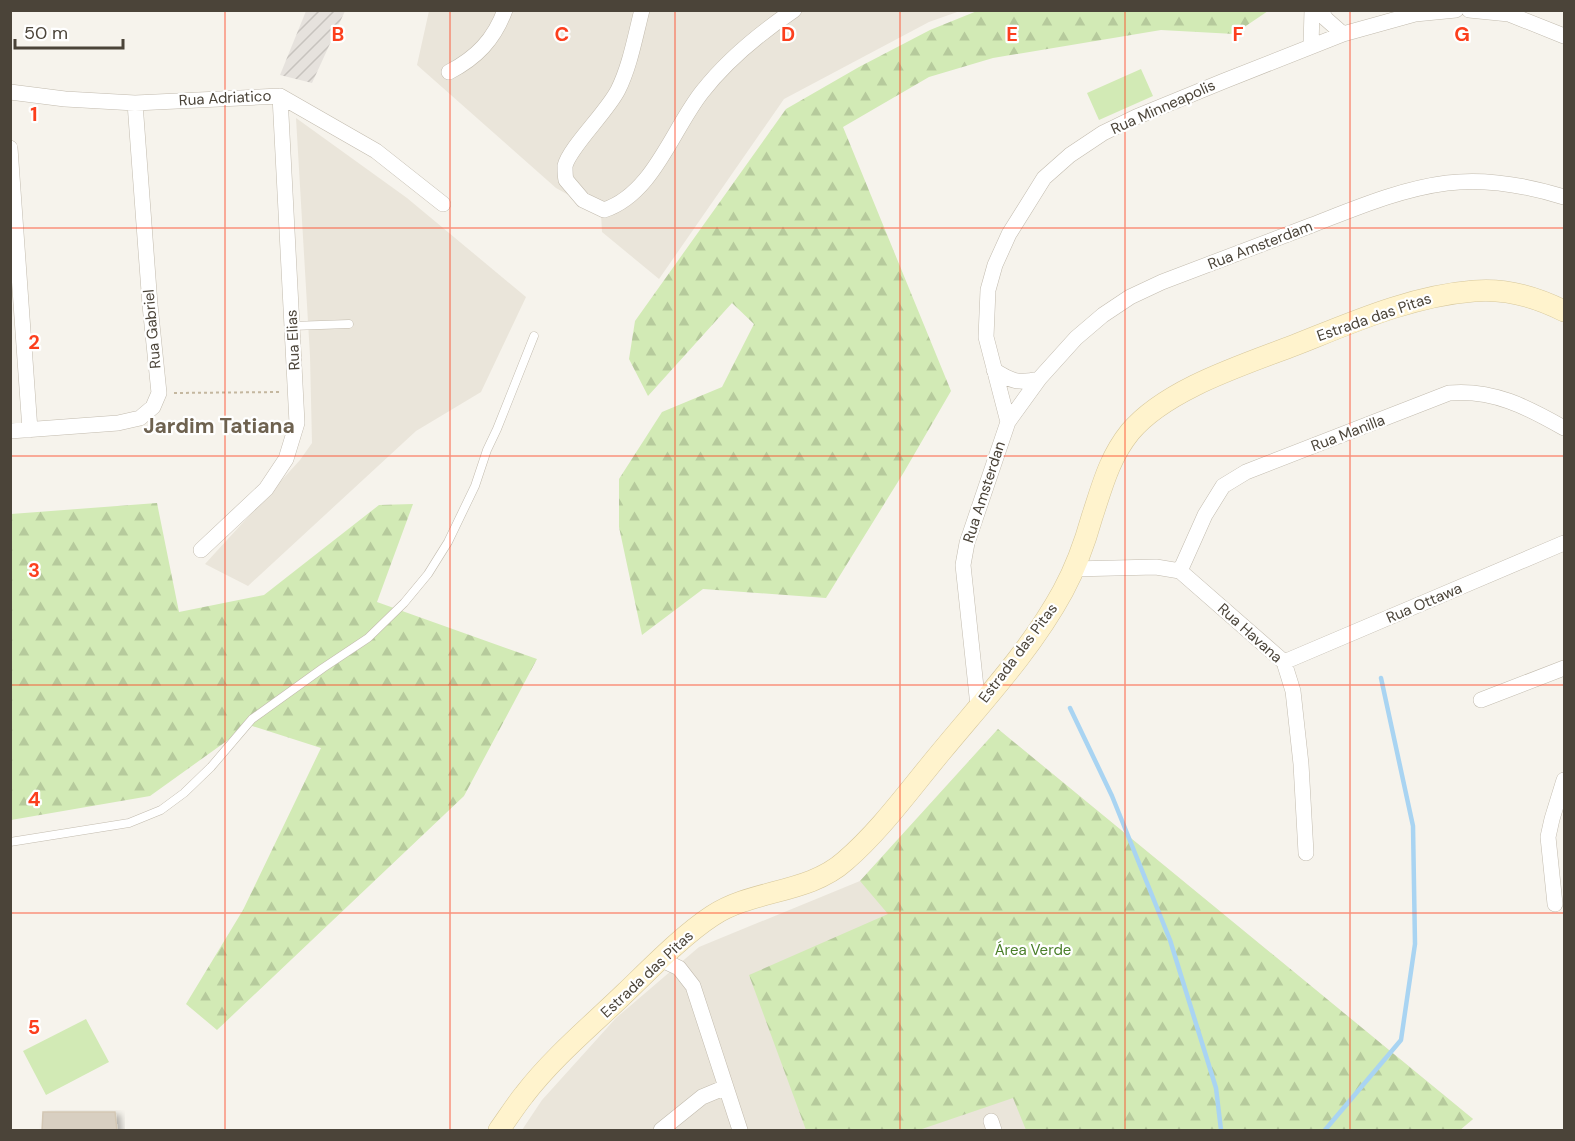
<svg xmlns="http://www.w3.org/2000/svg" width="1575" height="1141" viewBox="0 0 1575 1141" font-family="'DM Sans',sans-serif">
<style>
.residential{fill:#eae5da}
.industrial{fill:url(#industrial-furrows)}
.forest{fill:url(#forest-firs)}
.pitch{fill:#d2eab5}
.lines{fill:none;stroke-linecap:round;stroke-linejoin:round}
.stream{stroke:#a9d4f2;stroke-width:4.5}
.building{fill:#d8cfc1;stroke:#d3c7b4;stroke-width:1.5;filter:url(#shadow)}
.service-casing{stroke:#c2bbae;stroke-width:9}
.minor-casing{stroke:#c2bbae;stroke-width:16}
.secondary-casing{stroke:#d6c79b;stroke-width:22}
.path{stroke:#c4b79f;stroke-width:2;stroke-dasharray:3 3;stroke-linecap:butt}
.service{stroke:#fff;stroke-width:8}
.minor{stroke:#fff;stroke-width:15}
.secondary{stroke:#fff3cd;stroke-width:21}
.grid{fill:none;stroke:#fc3f1d;stroke-width:1.5;stroke-opacity:0.55}
.labels{text-anchor:middle;stroke-width:4.5;stroke-linejoin:round;paint-order:stroke}
.street-label{font-size:15px;fill:#4b4439;stroke:#fff}
.park-label{font-size:15px;fill:#4a7f2a;stroke:#fff}
.district-label{font-size:21px;font-weight:bold;fill:#6e6250;stroke:#fff}
.grid-label{font-size:20px;text-anchor:middle;font-weight:bold;fill:#fc3f1d;stroke:#fff;stroke-width:4.5;stroke-linejoin:round;paint-order:stroke}
</style>
<defs>
<pattern id="industrial-furrows" width="10" height="10" patternUnits="userSpaceOnUse" patternTransform="scale(1.5)"><rect width="10" height="10" fill="#e6e2dd"/><path d="M-1 1l2-2M0 10L10 0M9 11l2-2" fill="none" stroke="#c7c3be"/></pattern>
<pattern id="forest-firs" width="22" height="20" patternUnits="userSpaceOnUse" patternTransform="scale(1.5)"><rect width="22" height="20" fill="#d2eab5"/><path d="M5 1l3.5 6h-7zM16 11l3.5 6h-7z" fill="#b6ca9c"/></pattern>
<filter id="shadow"><feDropShadow dx="5" dy="3" stdDeviation="3" flood-color="#0004"/></filter>
</defs>
<rect width="100%" height="100%" fill="#f6f3ec"/>
<path class="residential" d="M 429,11 L 960,11 L 929,22 L 784,99 L 659,279 L 602,232 L 601,213 L 556,188 L 417,65 Z
M 296,118 L 407,198 L 526,297 L 481,392 L 416,431 L 248,586 L 205,564 L 300,460 L 312,443 L 310,356 Z
M 998,729 L 1473,1119 L 1460,1130 L 522,1130 L 542,1100 L 616,1018 L 699,947 L 860,881 Z"/>
<path class="industrial" d="M 306,11 L 345,11 L 312,83 L 280,75 Z"/>
<path class="forest" d="M 977,11 L 1268,11 L 1234,34 L 1161,30 L 993,58 L 929,77 L 843,127 L 951,391 L 904,472 L 826,598 L 703,589 L 642,635 L 619,527 L 619,479 L 662,412 L 722,387 L 754,324 L 732,303 L 648,396 L 629,359 L 635,321 L 786,109 L 859,67 L 930,30 Z
M 157,503 L 179,612 L 264,595 L 379,505 L 413,504 L 377,602 L 537,659 L 464,796 L 217,1030 L 186,1004 L 243,910 L 321,748 L 249,725 L 150,796 L 11,820 L 11,514 Z
M 998,729 L 1473,1119 L 1460,1130 L 1026,1130 L 1013,1098 L 919,1130 L 806,1130 L 749,975 L 888,914 L 860,881 Z"/>
<path class="pitch" d="M 1141,69 L 1153,96 L 1099,120 L 1087,93 Z
M 86,1019 L 109,1062 L 46,1095 L 23,1051 Z"/>
<g class="lines">
<path class="stream" d="M 1070,708 L 1112,796 L 1170,940 L 1216,1088 L 1221,1130
M 1325,1130 L 1401,1040 L 1415,944 L 1413,826 L 1381,678"/>
</g>
<path class="building" d="M 43,1112 L 115,1112 L 117,1131 L 42,1131 Z"/>
<g class="lines">
<defs>
<path id="service" d="M 292,326 L 349,324
M 10,842 L 129,823 L 161,810 L 184,793 L 211,767 L 252,719 L 323,668 L 368,638 L 404,603 L 428,574 L 448,542 L 475,486 L 487,450 L 497,429 L 534,336"/>
<path id="minor" d="M 642,10 C 635,37 630,66 618,90 C 607,112 569,148 565,166 C 565,170 565,176 566,180 L 583,200 L 604,210 C 653,194 672,130 702,92 C 727,60 760,33 794,10
M 1320,10 L 1326,19 L 1343,34
M 1469,10 L 1509,14 L 1564,36
M 1311,46 L 1312,10
M 449,72 C 476,58 494,40 505,10
M 10,92 L 65,99 L 135,103 L 280,96 L 376,151 L 443,204
M 10,148 L 30,430
M 994,370 C 1011,381 1018,384 1039,379
M 1008,422 L 986,337 L 988,290 L 995,265 L 1009,234 L 1044,178 L 1070,155 L 1103,133 L 1136,117 L 1224,81 L 1343,34 L 1415,14 L 1456,10
M 10,431 L 118,423 L 140,418 L 153,407 L 159,393 L 150,305 L 135,103
M 201,550 L 266,489 L 286,459 L 297,423 L 280,96
M 1073,569 L 1156,567 L 1180,571 L 1284,662 L 1293,691 L 1301,764 L 1306,853
M 1180,571 L 1205,515 L 1223,486 L 1246,472 L 1449,393 C 1493,389 1527,407 1564,428
M 1284,662 L 1564,543
M 1481,700 L 1564,668
M 978,706 L 963,565 L 967,543 L 1008,422 L 1039,379 L 1076,338 L 1103,315 L 1130,297 L 1162,282 C 1212,263 1262,244 1312,225 C 1356,208 1400,189 1447,183 C 1485,178 1528,186 1564,197
M 1555,904 L 1548,837 L 1552,819 L 1564,780
M 660,959 L 679,968 L 693,986 L 740,1130
M 991,1121 L 994,1130
M 661,1130 L 702,1097 L 726,1087"/>
<path id="secondary" d="M 499,1130 C 507,1119 515,1106 524,1095 C 553,1057 592,1025 626,992 C 651,968 683,935 712,916 C 753,889 808,894 845,861 C 881,830 910,789 941,752 C 983,701 1031,650 1063,591 C 1075,569 1085,542 1092,517 C 1102,487 1109,458 1130,432 C 1166,389 1243,365 1295,345 C 1353,322 1411,296 1474,291 C 1506,288 1536,297 1564,311"/>
</defs>
<use href="#service" class="service-casing"/>
<use href="#minor" class="minor-casing"/>
<use href="#secondary" class="secondary-casing"/>
<path class="path" d="M 174,393 L 282,392"/>
<use href="#service" class="service"/>
<use href="#minor" class="minor"/>
<use href="#secondary" class="secondary"/>
</g>
<path class="grid" d="M 225,10 L 225,1130M 450,10 L 450,1130M 675,10 L 675,1130M 900,10 L 900,1130M 1125,10 L 1125,1130M 1350,10 L 1350,1130M 10,228 L 1564,228M 10,456 L 1564,456M 10,685 L 1564,685M 10,913 L 1564,913"/>
<g class="labels">
<g class="street-label">
<text transform="translate(225 98) rotate(-3)" y="5">Rua Adriatico</text>
<text transform="translate(1163 107) rotate(-24)" y="5">Rua Minneapolis</text>
<text transform="translate(1260 245) rotate(-21)" y="5">Rua Amsterdam</text>
<text transform="translate(1374 317) rotate(-19)" y="5">Estrada das Pitas</text>
<text transform="translate(152 329) rotate(-95)" y="5">Rua Gabriel</text>
<text transform="translate(293 340) rotate(-93)" y="5">Rua Elias</text>
<text transform="translate(1348 433) rotate(-21)" y="5">Rua Manilla</text>
<text transform="translate(984 492) rotate(-72)" y="5">Rua Amsterdan</text>
<text transform="translate(1424 603) rotate(-23)" y="5">Rua Ottawa</text>
<text transform="translate(1250 633) rotate(42)" y="5">Rua Havana</text>
<text transform="translate(1018 653) rotate(-53)" y="5">Estrada das Pitas</text>
<text transform="translate(647 974) rotate(-43)" y="5">Estrada das Pitas</text>
</g>
<g class="park-label">
<text x="1033" y="955">Área Verde</text>
</g>
<g class="district-label">
<text x="219" y="433">Jardim Tatiana</text>
</g>
</g>
<g class="grid-label">
<text x="338" y="41">B</text>
<text x="562" y="41">C</text>
<text x="788" y="41">D</text>
<text x="1012" y="41">E</text>
<text x="1238" y="41">F</text>
<text x="1462" y="41">G</text>
<text x="34" y="121">1</text>
<text x="34" y="349">2</text>
<text x="34" y="577">3</text>
<text x="34" y="806">4</text>
<text x="34" y="1034">5</text>
</g>
<rect width="1575" height="1141" fill="none" stroke="#4b4439" stroke-width="24"/>
<path d="M15 39v9h108v-9" fill="none" stroke="#4b4439" stroke-width="3"/>
<text x="24" y="39" font-size="18" fill="#4b4439" stroke="#ffffff" stroke-width="4.5" paint-order="stroke">50 m</text>
</svg>
